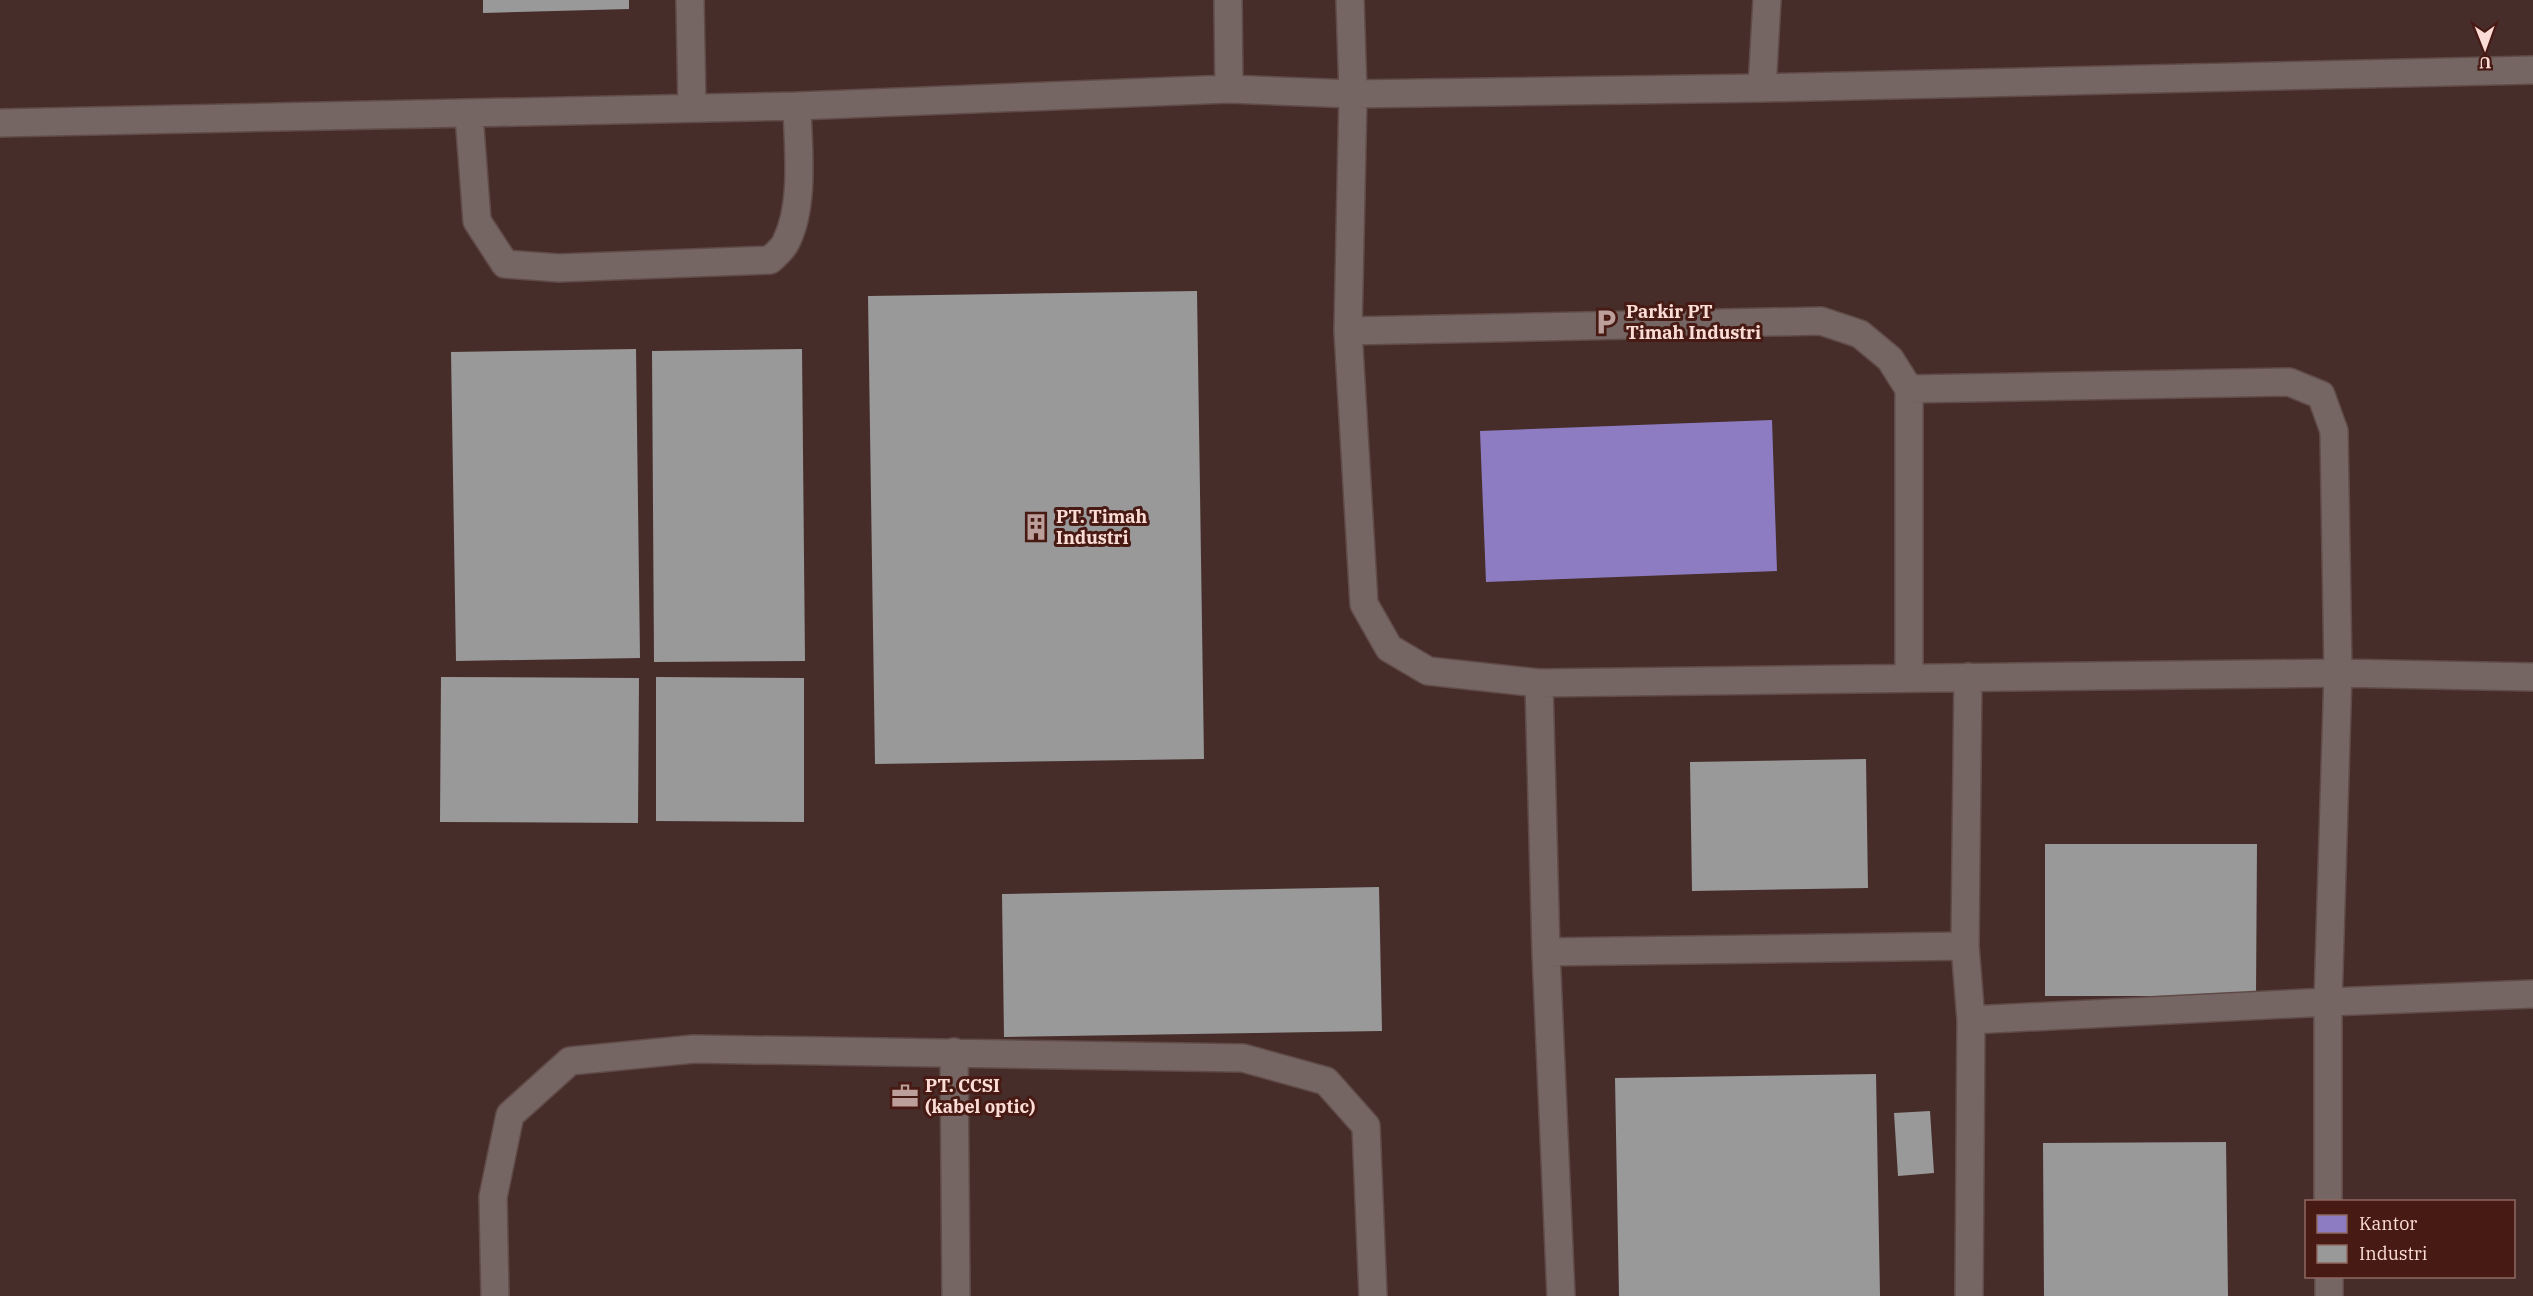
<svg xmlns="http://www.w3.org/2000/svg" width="2533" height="1296" viewBox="0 0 2533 1296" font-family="'IBM Plex Serif',serif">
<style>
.offices{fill:#8e7cc3}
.industry{fill:#999}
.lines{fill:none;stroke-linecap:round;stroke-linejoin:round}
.lane-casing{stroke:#604b48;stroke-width:30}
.lane{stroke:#756563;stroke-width:27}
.labels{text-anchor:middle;stroke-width:6;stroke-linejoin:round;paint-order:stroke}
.poi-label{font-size:18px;font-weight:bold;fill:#fbdcd6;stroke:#481a14;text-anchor:start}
</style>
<rect width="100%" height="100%" fill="#462d2a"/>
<path class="offices" d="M 1772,420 L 1777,571 L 1486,582 L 1480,431 Z"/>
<path class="industry" d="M 483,0 L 629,0 L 629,9 L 483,13 Z
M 1197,291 L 1204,759 L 875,764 L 868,296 Z
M 636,349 L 640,658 L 456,661 L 451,352 Z
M 802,349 L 805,661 L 654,662 L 652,351 Z
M 441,677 L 639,678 L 638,823 L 440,822 Z
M 656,677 L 804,678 L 804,822 L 656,821 Z
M 1866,759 L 1868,888 L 1692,891 L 1690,762 Z
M 2045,844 L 2257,844 L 2256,996 L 2045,996 Z
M 1379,887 L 1382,1031 L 1004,1037 L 1002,894 Z
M 1876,1074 L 1880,1296 L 1619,1296 L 1615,1078 Z
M 1930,1111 L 1934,1173 L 1898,1176 L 1894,1113 Z
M 2226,1142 L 2228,1296 L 2044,1296 L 2043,1143 Z"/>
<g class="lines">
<defs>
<path id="lane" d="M 690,0 L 692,108
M 1228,0 L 1229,89
M 1350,0 L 1353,94 L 1348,331 L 1364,604 L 1389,648 L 1428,671 L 1539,683 L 1546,952 L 1561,1296
M 1762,88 L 1767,0
M 469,115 L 477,221 L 505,264 L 559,268 L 770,260 C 776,254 783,249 786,242 C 805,204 798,148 797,106
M 0,123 L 797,106 L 1229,89 L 1353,94 L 1762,88 L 2533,70
M 1348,331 L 1821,321 L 1860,334 L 1890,359 L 1909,389 L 2289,382 L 2321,395 L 2334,431 L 2338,673 L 2328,1002 L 2328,1202
M 1909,677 L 1909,389
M 1968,677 L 1965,946 L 1971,1020 L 1969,1296
M 1539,683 L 2338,673 L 2533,677
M 1546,952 L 1965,946
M 1971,1020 L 2328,1002 L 2533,994
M 954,1052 L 956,1296
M 2329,1276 L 2329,1296
M 495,1296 L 493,1197 L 510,1115 L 570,1061 L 694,1049 L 1243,1058 L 1326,1081 L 1366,1126 L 1373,1296"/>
</defs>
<use href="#lane" class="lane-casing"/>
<use href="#lane" class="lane"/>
</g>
<defs>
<symbol id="parking-bare" viewBox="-9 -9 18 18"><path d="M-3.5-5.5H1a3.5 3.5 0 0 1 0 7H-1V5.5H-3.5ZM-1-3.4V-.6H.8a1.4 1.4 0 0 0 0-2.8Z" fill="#bc9f9a" stroke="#481a14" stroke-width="2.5" paint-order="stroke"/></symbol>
<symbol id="building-bare" viewBox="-9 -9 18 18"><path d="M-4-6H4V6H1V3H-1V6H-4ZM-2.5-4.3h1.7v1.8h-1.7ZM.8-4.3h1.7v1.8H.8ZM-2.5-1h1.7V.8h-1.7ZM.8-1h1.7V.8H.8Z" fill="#bc9f9a" stroke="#481a14" stroke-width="2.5" paint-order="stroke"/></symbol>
<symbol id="office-bare" viewBox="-9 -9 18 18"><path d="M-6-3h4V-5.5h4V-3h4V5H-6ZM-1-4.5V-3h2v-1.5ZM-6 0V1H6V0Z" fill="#bc9f9a" stroke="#481a14" stroke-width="2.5" paint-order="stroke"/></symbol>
</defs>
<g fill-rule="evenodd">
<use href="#parking-bare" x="1587" y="303" width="38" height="38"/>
<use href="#building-bare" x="1017" y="508" width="38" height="38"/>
<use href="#office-bare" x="886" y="1077" width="38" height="38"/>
</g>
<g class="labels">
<g class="poi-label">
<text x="1626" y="318">Parkir PT<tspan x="1626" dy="21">Timah Industri</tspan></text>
<text x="1056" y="523">PT. Timah<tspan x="1056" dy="21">Industri</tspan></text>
<text x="925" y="1092">PT. CCSI<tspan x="925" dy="21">(kabel optic)</tspan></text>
</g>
</g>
<rect x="2305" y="1200" width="210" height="78" fill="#481a14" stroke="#906862" stroke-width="1.5"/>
<rect x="2317" y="1215" width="30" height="18" fill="#8e7cc3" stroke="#906862" stroke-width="1.5"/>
<text x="2359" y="1230" font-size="18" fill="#fbdcd6">Kantor</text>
<rect x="2317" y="1245" width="30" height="18" fill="#999999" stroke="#906862" stroke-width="1.5"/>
<text x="2359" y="1260" font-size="18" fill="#fbdcd6">Industri</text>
<g transform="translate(2485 48) rotate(179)" stroke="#481a14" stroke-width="4.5" paint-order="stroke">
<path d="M0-4.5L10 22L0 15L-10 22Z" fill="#fbdcd6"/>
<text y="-9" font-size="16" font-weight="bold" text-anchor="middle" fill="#fbdcd6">U</text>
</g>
</svg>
